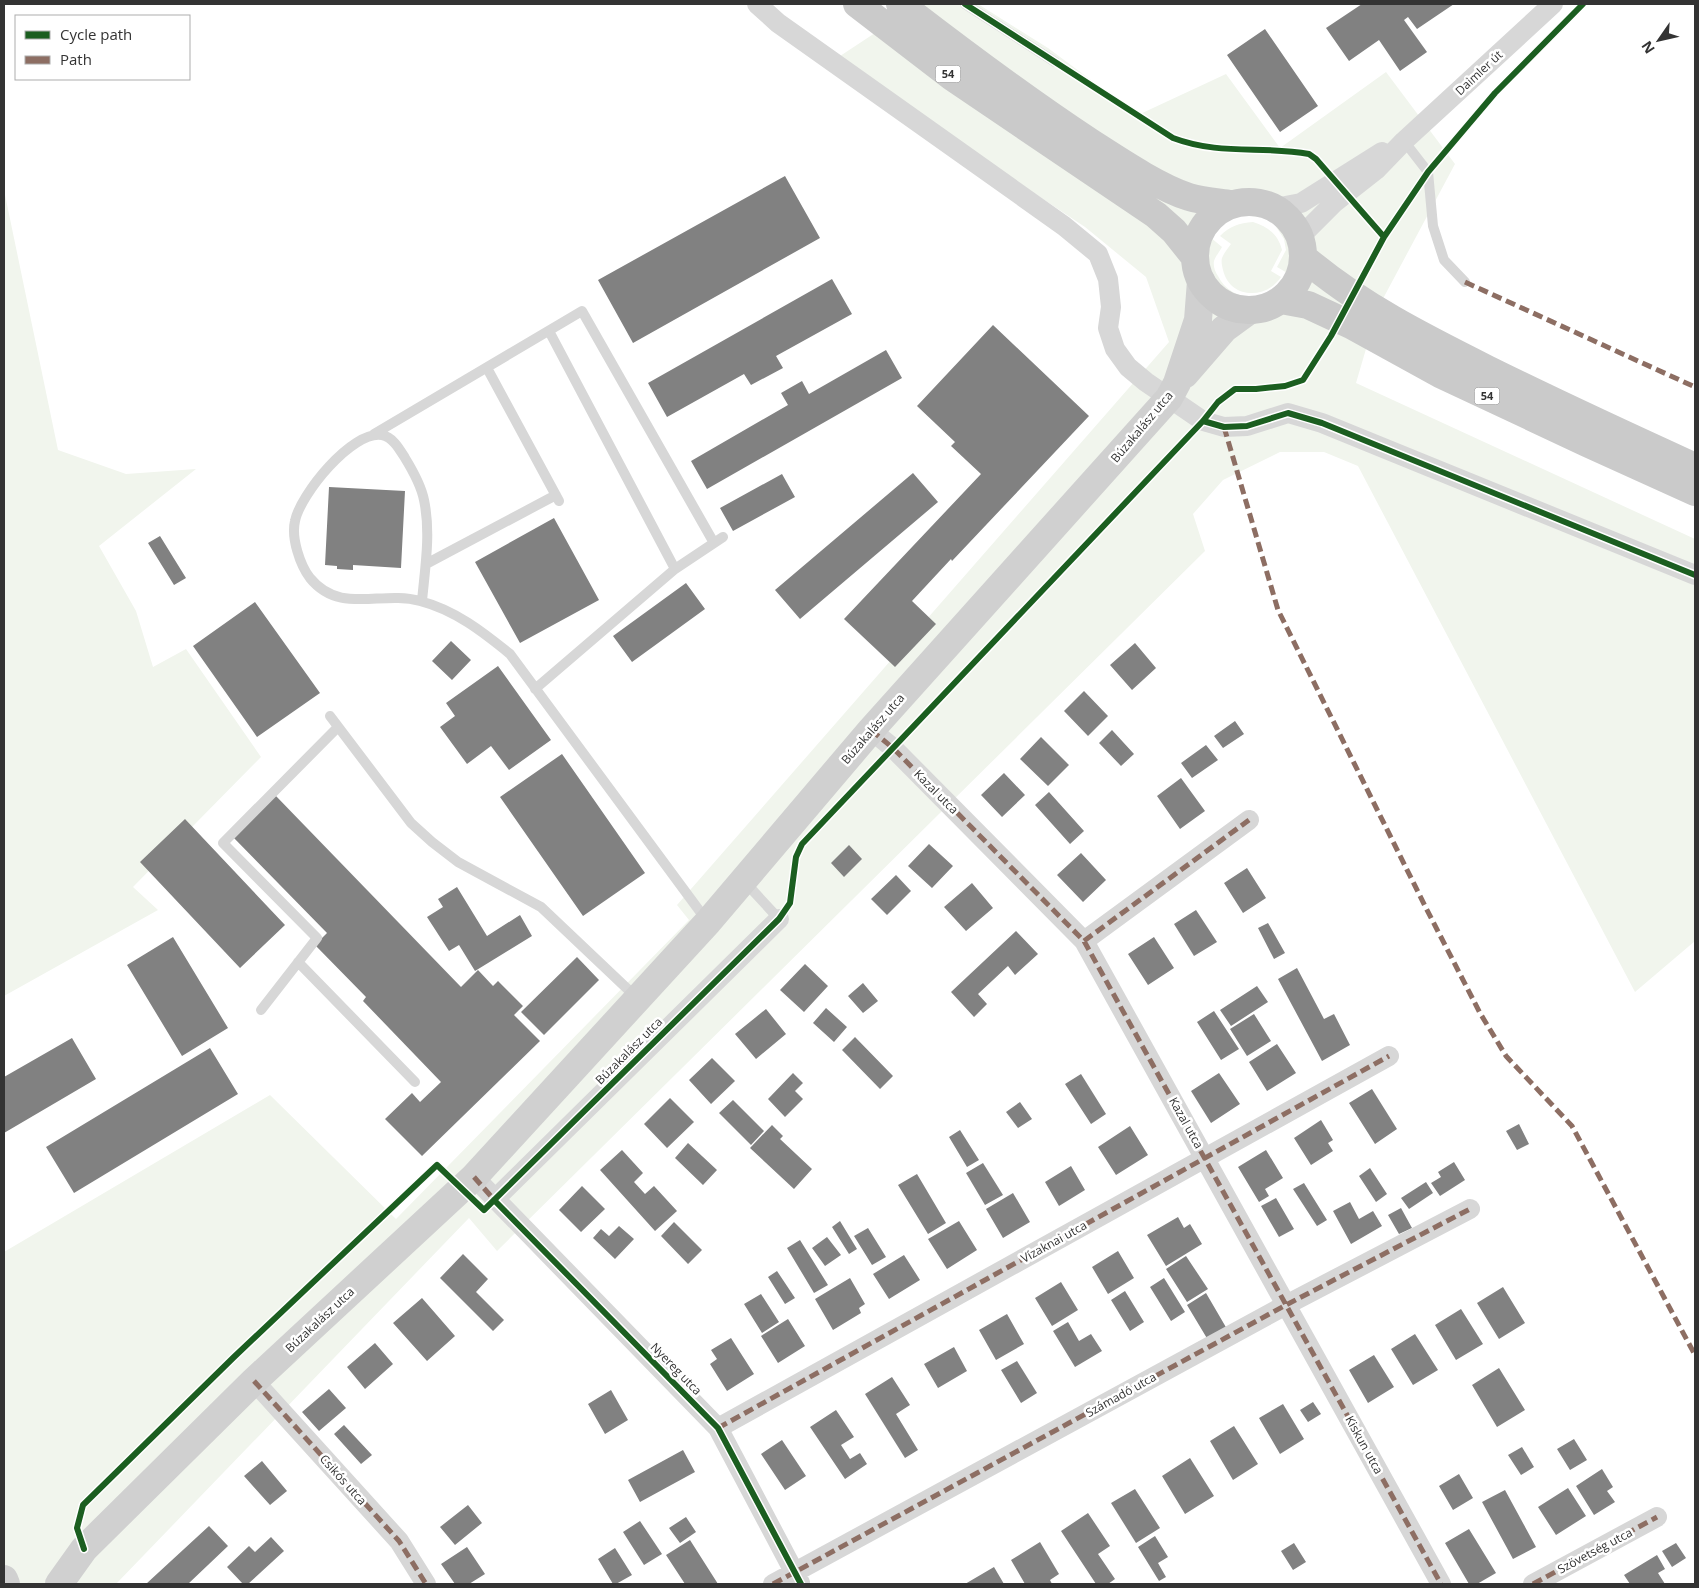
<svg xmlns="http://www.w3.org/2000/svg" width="1699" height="1588" viewBox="0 0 1699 1588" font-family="'Open Sans',sans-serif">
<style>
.green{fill:#f1f5ed;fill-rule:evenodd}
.building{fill:#818181}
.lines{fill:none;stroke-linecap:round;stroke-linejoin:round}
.lane{stroke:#d7d7d7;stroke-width:10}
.street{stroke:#d7d7d7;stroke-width:20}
.secondary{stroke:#d0d0d0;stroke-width:28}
.primary{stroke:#cacaca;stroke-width:28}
.quiet{stroke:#8d6e63;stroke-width:5;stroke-dasharray:10 5;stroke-linecap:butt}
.cycleway-casing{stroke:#fff;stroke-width:9}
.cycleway{stroke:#1b5e20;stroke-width:6}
.labels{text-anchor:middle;stroke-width:5;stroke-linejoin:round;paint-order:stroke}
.shield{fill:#fff;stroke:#707070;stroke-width:1}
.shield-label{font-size:11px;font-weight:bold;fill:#333}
.street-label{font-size:12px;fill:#333;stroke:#fff}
</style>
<rect width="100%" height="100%" fill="#fff"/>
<path class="green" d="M 919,4 L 978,4 L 1048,48 L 1138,115 L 1226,74 L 1280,148 L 1386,72 L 1455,164 L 1378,308 L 1356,383 L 1695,539 L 1695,941 L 1635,992 L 1358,466 L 1324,452 L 1280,452 L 1223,480 L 1193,514 L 1205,551 L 497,1251 L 469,1218 L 116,1584 L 4,1584 L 4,1252 L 270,1095 L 396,1219 L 689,920 L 677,905 L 1169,342 L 1146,277 L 1085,227 L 834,60 ZM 1245,215 L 1265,218 L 1273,222 L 1284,239 L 1286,250 L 1277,267 L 1289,274 C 1274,302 1233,306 1218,276 C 1215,272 1213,266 1214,261 C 1215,257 1220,251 1222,247 L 1210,237 C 1220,225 1229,218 1245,215 Z
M 4,190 L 58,450 L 126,474 L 196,469 L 99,546 L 136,611 L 153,667 L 186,649 L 261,757 L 133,887 L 158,910 L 4,996 Z
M 1253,222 C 1268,227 1278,234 1282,250 L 1271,271 L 1281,277 C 1266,300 1230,299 1223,270 C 1222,266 1221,261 1222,258 C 1224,253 1228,248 1231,244 L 1220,236 C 1230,226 1239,223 1253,222 Z"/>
<path class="building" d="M 1362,4 L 1454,4 L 1417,29 L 1408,17 L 1404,20 L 1427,52 L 1400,71 L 1379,40 L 1349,61 L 1326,28 Z
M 1265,29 L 1318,106 L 1280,132 L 1227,55 Z
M 785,176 L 820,238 L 633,343 L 598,280 Z
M 832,279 L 852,314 L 776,356 L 783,368 L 751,385 L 744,374 L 667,417 L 648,383 Z
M 993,325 L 1089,416 L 952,561 L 951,559 L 912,601 L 936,624 L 895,667 L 844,619 L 981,474 L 951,446 L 955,442 L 917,406 Z
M 886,350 L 902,378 L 707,489 L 691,461 L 788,405 L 781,393 L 802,381 L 809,394 Z
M 913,473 L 938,502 L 800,619 L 775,590 Z
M 782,474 L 795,497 L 733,531 L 720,508 Z
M 329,487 L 405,491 L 401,568 L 353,565 L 353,570 L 337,569 L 337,566 L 325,565 Z
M 554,518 L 599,600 L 520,643 L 475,562 Z
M 160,536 L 186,578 L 174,585 L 148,543 Z
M 686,583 L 705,609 L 632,662 L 613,636 Z
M 255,602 L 320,693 L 257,737 L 193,646 Z
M 451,641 L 471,660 L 452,680 L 432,661 Z
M 1135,643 L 1156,668 L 1132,690 L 1110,665 Z
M 498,666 L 551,740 L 509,770 L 491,746 L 467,764 L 440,727 L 455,716 L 446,703 Z
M 1084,691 L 1108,716 L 1088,736 L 1064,711 Z
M 1235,721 L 1244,734 L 1223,748 L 1214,736 Z
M 1112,730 L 1134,754 L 1121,766 L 1099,743 Z
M 1041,737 L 1069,765 L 1048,786 L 1020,759 Z
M 1206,745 L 1218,760 L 1192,778 L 1181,763 Z
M 562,754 L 645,873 L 583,916 L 500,797 Z
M 1004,773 L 1025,795 L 1002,817 L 981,795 Z
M 1181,778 L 1205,811 L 1180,829 L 1157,796 Z
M 1049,792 L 1084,831 L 1070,844 L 1035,805 Z
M 275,795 L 461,987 L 478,970 L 493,986 L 498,981 L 523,1006 L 514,1015 L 540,1041 L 422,1156 L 385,1119 L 412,1093 L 420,1102 L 441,1082 L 363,1001 L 366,997 L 315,945 L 327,933 L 232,836 Z
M 185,819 L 285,925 L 240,968 L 140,862 Z
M 929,844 L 953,866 L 932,888 L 908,866 Z
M 849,845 L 862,859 L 844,877 L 831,863 Z
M 1081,853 L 1106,880 L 1083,902 L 1057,875 Z
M 1247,868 L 1266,898 L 1243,913 L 1224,883 Z
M 896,875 L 911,891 L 887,915 L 871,899 Z
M 972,883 L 993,908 L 966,931 L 944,907 Z
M 457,887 L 487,936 L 520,915 L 532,936 L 475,971 L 459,945 L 449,951 L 427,917 L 443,907 L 438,899 Z
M 1196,910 L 1217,942 L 1194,956 L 1174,924 Z
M 1268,923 L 1285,953 L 1274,959 L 1258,928 Z
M 1016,931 L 1038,954 L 1015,975 L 1008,966 L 978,994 L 987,1004 L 974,1017 L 951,992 Z
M 173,937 L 228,1028 L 182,1056 L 127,965 Z
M 1154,937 L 1174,968 L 1148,985 L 1128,954 Z
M 577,957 L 599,980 L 544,1035 L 521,1012 Z
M 805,964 L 828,986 L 804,1012 L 780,990 Z
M 1297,968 L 1324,1019 L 1334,1014 L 1350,1045 L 1322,1061 L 1278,979 Z
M 863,983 L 878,1001 L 863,1013 L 848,996 Z
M 1257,986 L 1268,1002 L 1231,1026 L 1220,1010 Z
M 826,1008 L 847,1027 L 834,1042 L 813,1023 Z
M 766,1009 L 786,1034 L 756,1059 L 735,1034 Z
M 1214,1011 L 1239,1049 L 1221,1060 L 1197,1022 Z
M 1254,1014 L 1271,1041 L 1247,1056 L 1230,1029 Z
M 855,1037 L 893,1076 L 880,1089 L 842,1050 Z
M 72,1038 L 96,1079 L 4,1133 L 4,1077 Z
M 1277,1044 L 1296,1073 L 1267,1091 L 1249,1062 Z
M 210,1048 L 238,1094 L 74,1193 L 46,1147 Z
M 712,1058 L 735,1081 L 711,1104 L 689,1080 Z
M 793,1073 L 803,1083 L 795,1091 L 803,1099 L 785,1117 L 768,1099 Z
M 1219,1073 L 1240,1104 L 1211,1123 L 1191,1091 Z
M 1081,1074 L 1106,1114 L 1091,1124 L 1065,1084 Z
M 1372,1089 L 1397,1129 L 1375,1144 L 1349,1103 Z
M 670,1098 L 694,1122 L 667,1148 L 644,1124 Z
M 733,1100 L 764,1131 L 751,1145 L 719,1113 Z
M 1020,1102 L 1032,1119 L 1018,1128 L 1006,1112 Z
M 1321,1120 L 1333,1140 L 1328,1143 L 1333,1151 L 1311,1165 L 1294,1138 Z
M 1519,1124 L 1529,1144 L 1517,1150 L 1506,1131 Z
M 772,1125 L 783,1136 L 780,1139 L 812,1169 L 794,1189 L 750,1148 Z
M 1130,1126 L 1148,1155 L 1116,1175 L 1098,1147 Z
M 960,1130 L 979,1160 L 967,1167 L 949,1137 Z
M 688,1143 L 717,1170 L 703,1185 L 675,1158 Z
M 622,1150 L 643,1173 L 634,1182 L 645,1194 L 654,1186 L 677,1211 L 655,1231 L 600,1170 Z
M 1266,1150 L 1283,1178 L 1265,1189 L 1269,1196 L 1259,1202 L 1238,1167 Z
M 1454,1162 L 1465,1180 L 1440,1196 L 1431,1183 L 1441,1177 L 1438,1172 Z
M 983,1163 L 1003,1195 L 985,1205 L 966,1173 Z
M 1071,1166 L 1085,1190 L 1059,1206 L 1045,1182 Z
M 1370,1168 L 1387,1194 L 1376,1202 L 1359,1176 Z
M 917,1174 L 946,1223 L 928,1234 L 898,1185 Z
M 1426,1182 L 1433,1193 L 1409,1209 L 1401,1198 Z
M 1304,1183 L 1327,1220 L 1317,1226 L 1293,1189 Z
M 582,1186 L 605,1209 L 581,1232 L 559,1210 Z
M 1013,1193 L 1030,1222 L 1003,1238 L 986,1209 Z
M 1276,1198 L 1294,1229 L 1279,1237 L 1261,1206 Z
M 1350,1202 L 1359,1219 L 1373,1211 L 1382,1226 L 1351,1244 L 1333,1211 Z
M 1401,1208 L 1412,1228 L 1399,1234 L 1388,1215 Z
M 1178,1217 L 1184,1228 L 1190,1224 L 1202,1244 L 1166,1266 L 1147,1235 Z
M 840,1221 L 857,1249 L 849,1254 L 832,1227 Z
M 959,1221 L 977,1250 L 947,1269 L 928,1239 Z
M 674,1222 L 702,1250 L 688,1264 L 661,1236 Z
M 619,1226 L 634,1239 L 615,1259 L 593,1238 L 601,1229 L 609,1236 Z
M 868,1228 L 886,1257 L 872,1265 L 854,1236 Z
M 827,1237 L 841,1255 L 825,1266 L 812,1248 Z
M 800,1240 L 828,1285 L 814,1293 L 787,1248 Z
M 1118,1251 L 1134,1278 L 1108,1294 L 1092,1267 Z
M 463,1254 L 488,1279 L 476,1292 L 504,1320 L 493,1331 L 440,1278 Z
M 904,1255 L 920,1280 L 889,1299 L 873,1274 Z
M 1186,1256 L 1208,1289 L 1187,1302 L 1166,1269 Z
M 777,1271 L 795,1298 L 785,1304 L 768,1277 Z
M 850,1278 L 865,1304 L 859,1308 L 861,1313 L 833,1330 L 815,1299 Z
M 1164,1278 L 1185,1312 L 1171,1321 L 1150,1287 Z
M 1061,1282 L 1078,1310 L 1052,1326 L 1035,1298 Z
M 1503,1287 L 1525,1323 L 1499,1339 L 1477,1303 Z
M 1125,1291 L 1144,1322 L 1130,1331 L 1111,1300 Z
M 1206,1293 L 1227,1329 L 1208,1340 L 1187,1305 Z
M 761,1294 L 779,1322 L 762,1333 L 744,1304 Z
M 422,1298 L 455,1336 L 427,1361 L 393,1323 Z
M 1461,1309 L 1483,1344 L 1456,1360 L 1435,1325 Z
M 1007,1314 L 1024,1344 L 996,1360 L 979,1330 Z
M 788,1319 L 805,1346 L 778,1363 L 761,1336 Z
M 1068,1322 L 1079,1341 L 1091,1334 L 1102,1351 L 1075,1367 L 1053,1331 Z
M 1415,1334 L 1438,1370 L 1413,1385 L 1391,1349 Z
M 731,1338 L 754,1374 L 727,1391 L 710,1364 L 717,1359 L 711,1350 Z
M 375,1343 L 393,1364 L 365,1389 L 347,1367 Z
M 954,1347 L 967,1371 L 938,1388 L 924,1364 Z
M 1374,1355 L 1394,1387 L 1368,1403 L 1349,1370 Z
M 1017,1361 L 1037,1393 L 1021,1403 L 1001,1370 Z
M 1499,1368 L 1525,1410 L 1497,1427 L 1472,1385 Z
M 892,1377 L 910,1405 L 896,1414 L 918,1450 L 905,1458 L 865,1394 Z
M 329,1389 L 346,1408 L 319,1431 L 302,1412 Z
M 611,1390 L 628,1420 L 605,1434 L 588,1404 Z
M 1313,1402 L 1321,1414 L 1308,1422 L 1300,1410 Z
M 1283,1404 L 1304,1439 L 1280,1454 L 1259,1418 Z
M 836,1410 L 854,1437 L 841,1445 L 850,1459 L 860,1453 L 867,1464 L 845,1479 L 810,1427 Z
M 344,1425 L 372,1455 L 361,1464 L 334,1434 Z
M 1234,1426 L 1258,1464 L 1233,1480 L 1210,1441 Z
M 1574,1439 L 1587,1460 L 1570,1470 L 1557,1449 Z
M 782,1440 L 806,1476 L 785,1490 L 761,1454 Z
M 1522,1447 L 1534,1467 L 1521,1475 L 1508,1455 Z
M 683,1450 L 695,1472 L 640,1502 L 628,1480 Z
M 1190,1458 L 1214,1496 L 1185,1514 L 1162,1476 Z
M 262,1461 L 287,1491 L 270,1505 L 244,1476 Z
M 1602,1469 L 1613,1487 L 1607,1491 L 1615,1502 L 1594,1515 L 1576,1486 Z
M 1459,1474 L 1473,1498 L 1453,1510 L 1439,1486 Z
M 1568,1488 L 1586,1516 L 1556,1535 L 1538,1507 Z
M 1135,1489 L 1160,1528 L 1136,1543 L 1111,1503 Z
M 1505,1490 L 1536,1547 L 1513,1559 L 1482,1502 Z
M 468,1505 L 482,1523 L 455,1545 L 440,1527 Z
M 1088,1513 L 1110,1546 L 1098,1554 L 1115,1579 L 1108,1584 L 1096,1584 L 1061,1531 Z
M 686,1517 L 696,1532 L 680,1543 L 669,1528 Z
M 640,1521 L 662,1554 L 644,1565 L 623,1532 Z
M 209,1526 L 228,1546 L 188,1584 L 146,1584 Z
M 1469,1529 L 1496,1573 L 1477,1584 L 1469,1584 L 1445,1543 Z
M 1155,1536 L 1168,1557 L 1158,1563 L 1166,1577 L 1159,1581 L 1138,1547 Z
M 271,1537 L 284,1551 L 248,1584 L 243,1584 L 227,1567 L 249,1546 L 255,1552 Z
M 690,1540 L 718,1584 L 685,1584 L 666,1555 Z
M 1040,1542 L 1059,1574 L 1050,1580 L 1052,1584 L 1025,1584 L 1011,1560 Z
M 1294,1543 L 1306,1562 L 1293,1570 L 1281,1551 Z
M 1676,1543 L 1686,1558 L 1672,1567 L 1662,1551 Z
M 467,1547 L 485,1574 L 469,1584 L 455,1584 L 441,1564 Z
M 615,1548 L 632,1575 L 616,1584 L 613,1584 L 598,1559 Z
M 1657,1555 L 1665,1569 L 1658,1573 L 1665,1584 L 1630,1584 L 1624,1575 Z
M 994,1567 L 1004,1584 L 965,1584 Z"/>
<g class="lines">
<path class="lane" d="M 965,4 L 1055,62
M 1404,141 L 1428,172 L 1433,226 L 1444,260 L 1465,282
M 549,331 L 675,569
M 487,368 L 559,501
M 374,434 L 582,311 L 714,543
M 426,564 L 556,495
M 422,601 C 425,568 431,533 424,500 C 421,485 413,471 405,458 C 400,450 393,437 382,435 C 352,430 300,495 295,521 C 291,538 300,565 310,578 C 340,615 381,590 420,601 C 455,610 483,632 510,654 L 707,921
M 535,689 L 675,569 L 723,537
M 330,716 L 411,823 L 432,842 L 458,862 L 541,907 L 637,998
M 744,881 L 779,919
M 298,962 L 415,1082
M 261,1010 L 317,938 L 223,843 L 338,727"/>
<path class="street" d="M 757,4 L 778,23 L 1064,226 L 1098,254 L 1108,279 L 1111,307 L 1108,328 L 1115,349 L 1128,367 L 1146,382 L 1203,421 L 1224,427 L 1247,426 L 1288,413 L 1322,423 L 1695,575
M 1275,208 L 1301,203 L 1382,152
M 1300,237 L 1334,203 L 1376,170 L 1404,141 L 1553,4
M 871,730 L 893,748 L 1084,941 L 1441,1584
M 1084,941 L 1249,820
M 474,1177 L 718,1428 L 800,1583
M 494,1200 L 779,919
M 254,1381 L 399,1541 L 426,1584
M 718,1428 L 1389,1056
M 773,1584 L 1286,1305 L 1470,1209
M 1533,1584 L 1657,1517"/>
<path class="secondary" d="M 1185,374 L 1224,329 L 1250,310
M 4,1579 L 6,1584
M 59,1584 L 84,1549 L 254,1381 L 474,1177 L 708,922 L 871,730 L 1169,398 L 1177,383 L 1198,320 L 1201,281"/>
<path class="primary" d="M 857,4 L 952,77 L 1156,215 L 1174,231 L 1194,256
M 900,4 C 962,52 1025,99 1090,142 C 1118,160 1158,187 1189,197 C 1202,201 1217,202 1231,204
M1195 256a54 54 0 1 1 108 0a54 54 0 1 1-108 0Z
M 1303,257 C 1360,306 1427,339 1493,372 C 1560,405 1627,436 1695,467
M 1281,300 L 1308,305 L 1351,325 L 1440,374 L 1587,443 L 1695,492"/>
<path class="quiet" d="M 1465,282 L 1695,387
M 1224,427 L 1278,610 L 1426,908 L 1480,1013 L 1506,1056 L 1572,1126 L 1695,1355
M 871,730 L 893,748 L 1084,941 L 1441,1584
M 1084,941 L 1249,820
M 474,1177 L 497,1203
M 254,1381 L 399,1541 L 426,1584
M 718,1428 L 1389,1056
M 773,1584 L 1286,1305 L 1470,1209
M 1533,1584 L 1657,1517"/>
<defs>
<path id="cycleway" d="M 965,4 L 1173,138 C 1221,156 1262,145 1309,154 L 1316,159 L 1384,237
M 1203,421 L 1224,427 L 1247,426 L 1288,413 L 1322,423 L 1695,575
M 494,1200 L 718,1428 L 801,1584
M 84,1549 L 77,1528 L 83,1505 L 234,1357 L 437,1165 L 484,1210 L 779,919 L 790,903 L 796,857 L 802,844 L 1203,421 L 1218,402 L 1235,389 L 1256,389 L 1285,386 L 1303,380 L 1331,336 L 1384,237 L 1428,172 L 1495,93 L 1583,4"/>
</defs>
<use href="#cycleway" class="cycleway-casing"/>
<use href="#cycleway" class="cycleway"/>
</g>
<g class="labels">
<g class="shield">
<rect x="935.5" y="65.5" width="25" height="17" rx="4"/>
<rect x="1474.5" y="387.5" width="25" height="17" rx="4"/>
</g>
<g class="shield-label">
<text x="948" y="78">54</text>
<text x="1487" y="400">54</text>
</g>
<g class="street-label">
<text transform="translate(1479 73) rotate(-43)" y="4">Daimler út</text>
<text transform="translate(1142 427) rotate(-50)" y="4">Búzakalász utca</text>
<text transform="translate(873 729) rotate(-49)" y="4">Búzakalász utca</text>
<text transform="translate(936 792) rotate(45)" y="4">Kazal utca</text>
<text transform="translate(629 1051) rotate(-45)" y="4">Búzakalász utca</text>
<text transform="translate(1186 1123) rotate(61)" y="4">Kazal utca</text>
<text transform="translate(1054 1242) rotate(-29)" y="4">Vízaknai utca</text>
<text transform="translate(320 1320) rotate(-43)" y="4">Búzakalász utca</text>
<text transform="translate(676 1369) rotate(46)" y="4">Nyereg utca</text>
<text transform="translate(1121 1395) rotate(-29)" y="4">Számadó utca</text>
<text transform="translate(1364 1445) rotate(61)" y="4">Kiskun utca</text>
<text transform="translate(343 1480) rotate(48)" y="4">Csikós utca</text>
<text transform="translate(1595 1551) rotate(-28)" y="4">Szövetség utca</text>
</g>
</g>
<rect width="1699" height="1588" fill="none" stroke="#333333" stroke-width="10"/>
<rect x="15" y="15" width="175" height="65" fill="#ffffff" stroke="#adadad"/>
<rect x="25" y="31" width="25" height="8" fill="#1b5e20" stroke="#adadad"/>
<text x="60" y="40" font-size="15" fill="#333333">Cycle path</text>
<rect x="25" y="56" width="25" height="8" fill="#8d6e63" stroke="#adadad"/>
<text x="60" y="65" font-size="15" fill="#333333">Path</text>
<g transform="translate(1659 40) rotate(236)" stroke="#ffffff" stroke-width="4" paint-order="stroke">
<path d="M0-4L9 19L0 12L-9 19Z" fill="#333333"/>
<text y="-8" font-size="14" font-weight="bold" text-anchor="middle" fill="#333333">N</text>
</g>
</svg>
